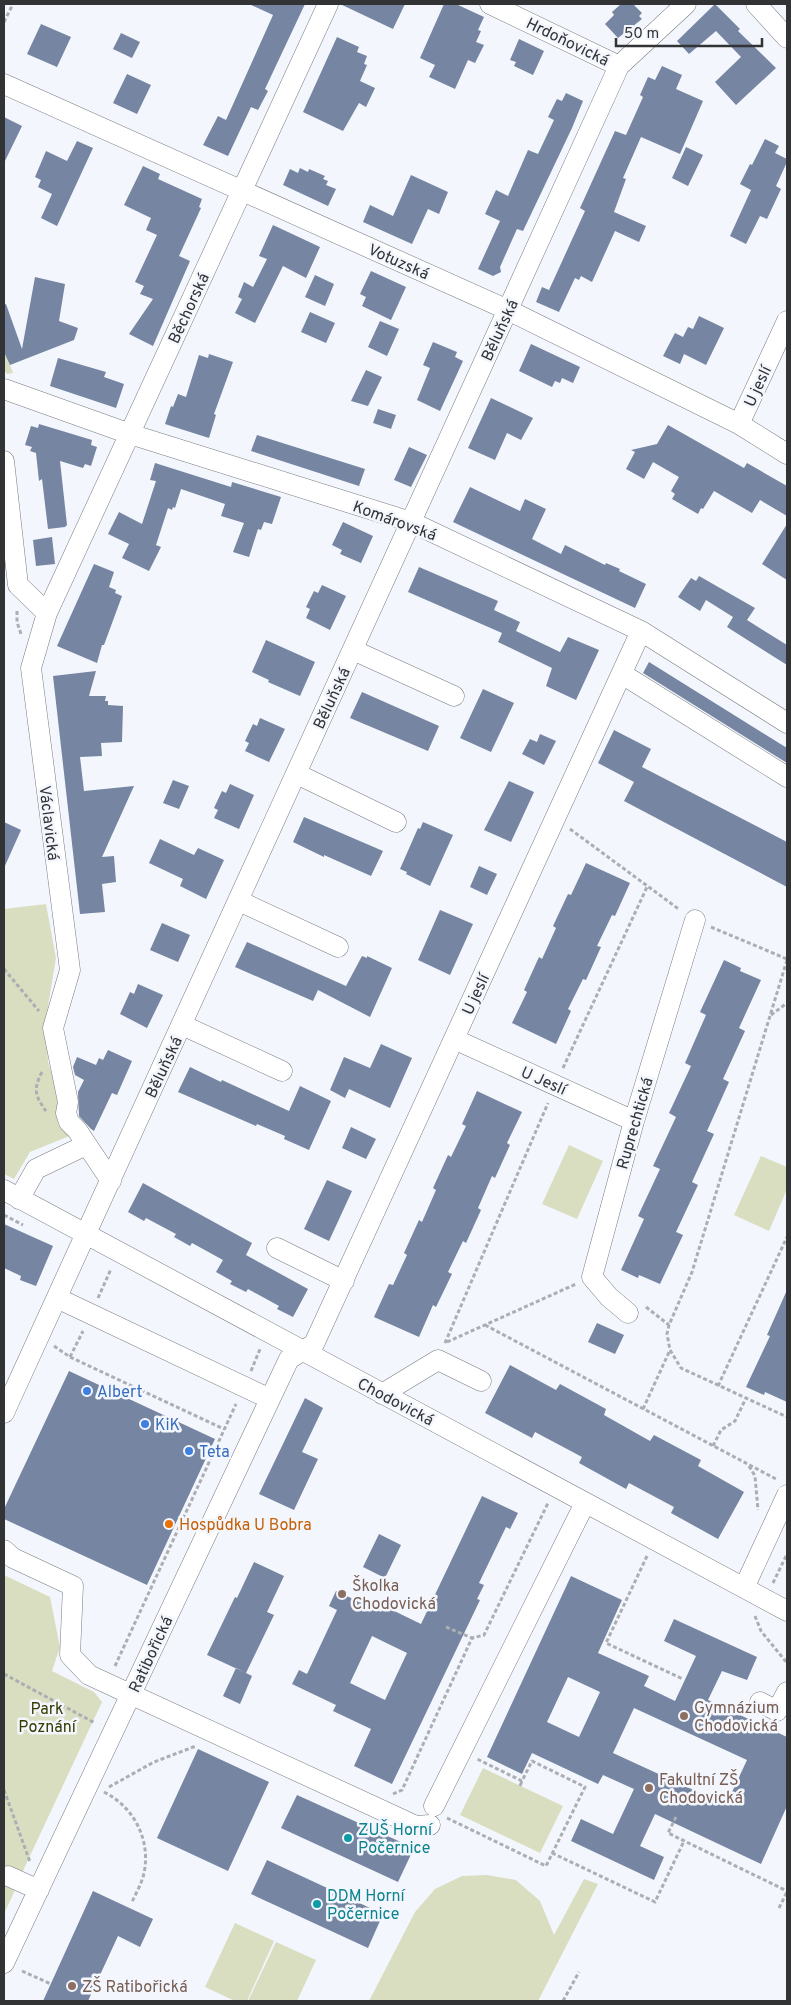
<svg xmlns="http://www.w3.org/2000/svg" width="791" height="2005" viewBox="0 0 791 2005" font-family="Overpass,sans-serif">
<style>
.green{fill:#dadec0}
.building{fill:#7685a1;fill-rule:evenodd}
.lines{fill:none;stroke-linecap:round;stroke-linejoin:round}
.minor-casing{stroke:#797b81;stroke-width:21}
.path{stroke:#abaeb3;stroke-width:3;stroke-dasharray:4 2.5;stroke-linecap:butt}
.minor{stroke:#fff;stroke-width:20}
.shop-dot{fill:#3f7fe0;stroke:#f3f7fd;stroke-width:2}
.food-dot{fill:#e8710a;stroke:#f3f7fd;stroke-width:2}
.education-dot{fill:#8d6e63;stroke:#f3f7fd;stroke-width:2}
.culture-dot{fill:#0f9aa8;stroke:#f3f7fd;stroke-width:2}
.labels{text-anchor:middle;stroke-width:5;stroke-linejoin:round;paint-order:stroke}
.street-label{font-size:16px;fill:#313335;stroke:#f3f7fd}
.shop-label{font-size:16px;fill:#366cbe;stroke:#f3f7fd;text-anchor:start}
.food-label{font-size:16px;fill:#c56008;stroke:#f3f7fd;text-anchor:start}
.education-label{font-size:16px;fill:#785e54;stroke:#f3f7fd;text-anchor:start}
.park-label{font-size:16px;fill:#353900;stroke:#f3f7fd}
.culture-label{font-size:16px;fill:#0d838f;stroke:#f3f7fd;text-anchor:start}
</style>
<rect width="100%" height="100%" fill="#f3f7fd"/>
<path class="green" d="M 4,349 L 13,373 L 7,374 L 4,370 Z
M 46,904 L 56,958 L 46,1018 L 48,1062 L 72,1135 L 30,1152 L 14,1179 L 4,1174 L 4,909 Z
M 569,1145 L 603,1161 L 577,1219 L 542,1204 Z
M 761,1156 L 787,1167 L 787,1189 L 769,1231 L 734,1215 Z
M 4,1575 L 50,1597 L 60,1647 L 52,1671 L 94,1692 L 102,1702 L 22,1873 L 4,1881 Z
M 483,1768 L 563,1806 L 540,1853 L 460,1815 Z
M 487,1875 L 516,1880 L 540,1901 L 554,1935 L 584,1879 L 598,1884 L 538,2001 L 369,2001 L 415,1912 L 435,1889 L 462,1876 Z
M 4,1884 L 15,1890 L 4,1914 Z
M 235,1923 L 274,1941 L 247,2001 L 235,2001 L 205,1987 Z
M 276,1942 L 316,1960 L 297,2001 L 248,2001 Z"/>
<path class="building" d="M 249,4 L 305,4 L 265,89 L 268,91 L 258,110 L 251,107 L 228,156 L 203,145 L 218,116 L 226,120 L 273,15 Z
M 340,4 L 405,4 L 393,29 Z
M 444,4 L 456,4 L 484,17 L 478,30 L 481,31 L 476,42 L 484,45 L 475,63 L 468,60 L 455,89 L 429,77 L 435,65 L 420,58 Z
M 621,4 L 633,4 L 642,13 L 639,16 L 642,19 L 618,38 L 605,24 L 614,15 L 612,12 Z
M 715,4 L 740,29 L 738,31 L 776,68 L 736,105 L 715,82 L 741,57 L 716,31 L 689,54 L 677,41 Z
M 41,24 L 71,37 L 57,67 L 27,54 Z
M 121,33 L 140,42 L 132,58 L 113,49 Z
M 337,37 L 359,47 L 357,52 L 367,56 L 364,64 L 367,65 L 360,81 L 375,88 L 366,107 L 359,103 L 343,131 L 303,112 Z
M 519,39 L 544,51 L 533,75 L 514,66 L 516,62 L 510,60 Z
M 662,66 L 682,75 L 676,89 L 703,101 L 680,154 L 641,137 L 623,178 L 626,179 L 614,212 L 646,226 L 639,242 L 615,231 L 592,282 L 581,276 L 579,280 L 575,278 L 559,312 L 536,302 L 542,287 L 549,290 L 585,211 L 580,208 L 615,131 L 626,135 L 643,97 L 640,95 L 648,77 L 655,80 Z
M 127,74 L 151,85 L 137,114 L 113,103 Z
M 566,93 L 583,101 L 572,128 L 523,231 L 517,229 L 500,267 L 501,272 L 493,276 L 478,269 L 500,221 L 485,214 L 496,190 L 508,196 L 528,150 L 538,154 L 554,120 L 548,117 L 557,99 L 562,101 Z
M 4,117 L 22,126 L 4,163 Z
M 765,139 L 779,146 L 775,153 L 787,159 L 787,162 L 776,186 L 781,189 L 767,219 L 760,216 L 746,244 L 730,236 L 751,190 L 740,184 L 750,164 L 752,165 Z
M 77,141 L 93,148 L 57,226 L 41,218 L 52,194 L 38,187 L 41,180 L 35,177 L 46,151 L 67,161 Z
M 686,147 L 703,155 L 688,186 L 672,178 Z
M 143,166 L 160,174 L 158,179 L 202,199 L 199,207 L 201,208 L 179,256 L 190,261 L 153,346 L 129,334 L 153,299 L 140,294 L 144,286 L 135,282 L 157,235 L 146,230 L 151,218 L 124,205 Z
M 300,168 L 308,172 L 309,169 L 325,176 L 323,179 L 328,181 L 326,185 L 336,189 L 328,206 L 283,185 L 290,169 L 298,173 Z
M 411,175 L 448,192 L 439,214 L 428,209 L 412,244 L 363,222 L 370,205 L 393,216 Z
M 273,225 L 320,247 L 306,278 L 283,266 L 255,323 L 235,313 L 242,299 L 238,297 L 244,282 L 253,287 L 267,259 L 259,256 Z
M 371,271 L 406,287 L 391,320 L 362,306 L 366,297 L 360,294 Z
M 315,275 L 334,284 L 325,306 L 305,297 Z
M 35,277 L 65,284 L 59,321 L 78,328 L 74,340 L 10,365 L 4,352 L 4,305 L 6,304 L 22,349 Z
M 310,312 L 335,323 L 326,343 L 301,332 Z
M 699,316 L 724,328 L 706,365 L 684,354 L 680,364 L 663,356 L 675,333 L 683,337 L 688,327 L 693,329 Z
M 380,321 L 399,329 L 387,356 L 368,347 Z
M 433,342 L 457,352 L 455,357 L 463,361 L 440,411 L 417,400 L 430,368 L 423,365 Z
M 531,344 L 580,367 L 573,383 L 562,378 L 560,383 L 555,381 L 552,387 L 519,371 Z
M 209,354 L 233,362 L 214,414 L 216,415 L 209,438 L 165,424 L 171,406 L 173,407 L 178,394 L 186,397 L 199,355 L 208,358 Z
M 58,358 L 106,372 L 104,377 L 124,384 L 116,408 L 50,386 Z
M 366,370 L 382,377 L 368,406 L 351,401 Z
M 491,398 L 533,418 L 521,440 L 507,433 L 495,460 L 468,448 Z
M 378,409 L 396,415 L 391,429 L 373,423 Z
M 39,424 L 92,440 L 91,445 L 97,447 L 91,466 L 85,464 L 83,468 L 60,461 L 67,525 L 65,527 L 48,529 L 42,479 L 39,481 L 36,453 L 30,451 L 32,447 L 25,445 L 31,426 L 38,428 Z
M 668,425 L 744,468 L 747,463 L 787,486 L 787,516 L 760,500 L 752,513 L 714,491 L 703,509 L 701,508 L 698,514 L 672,499 L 675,494 L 671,491 L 679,477 L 653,462 L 644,479 L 626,469 L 635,452 L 631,450 L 657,444 Z
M 257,435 L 365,469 L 359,486 L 251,451 Z
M 409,447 L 427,455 L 411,487 L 394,480 Z
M 155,463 L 231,487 L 232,482 L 281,497 L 272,524 L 264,522 L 261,530 L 258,529 L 249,557 L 233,552 L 244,523 L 221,516 L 225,504 L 181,489 L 175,508 L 173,507 L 172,510 L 168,508 L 156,545 L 161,547 L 149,571 L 122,558 L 129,544 L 108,534 L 119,512 L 142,524 L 156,481 L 150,480 Z
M 470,487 L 520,511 L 525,499 L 546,509 L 532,539 L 561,554 L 565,545 L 605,565 L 606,563 L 620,569 L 619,571 L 646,584 L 635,608 L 453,522 Z
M 343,522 L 373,536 L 361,563 L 340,554 L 342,550 L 332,545 Z
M 787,524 L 787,580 L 762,564 Z
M 52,537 L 55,564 L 36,566 L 33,540 Z
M 94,564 L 114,572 L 109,587 L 116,590 L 115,593 L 122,596 L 104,645 L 102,645 L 97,663 L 57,646 Z
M 419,567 L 498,601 L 494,610 L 520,622 L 516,631 L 560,652 L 568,637 L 599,650 L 576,700 L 546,686 L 552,668 L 498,642 L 502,633 L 408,592 Z
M 699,576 L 755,608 L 747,620 L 787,645 L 787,665 L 727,627 L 733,617 L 706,600 L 700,611 L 678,597 L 691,578 L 696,581 Z
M 322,585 L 346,596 L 330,630 L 306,618 L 310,609 L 306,607 L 314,591 L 318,593 Z
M 266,640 L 315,662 L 300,696 L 268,682 L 269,680 L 252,672 Z
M 649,662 L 787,748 L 787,763 L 643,673 Z
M 96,671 L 89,696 L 106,696 L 105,701 L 108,701 L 108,705 L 123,706 L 122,742 L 101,743 L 102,756 L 80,757 L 84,791 L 134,786 L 102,857 L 114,856 L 116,882 L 102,884 L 105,912 L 80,914 L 53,676 Z
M 483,689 L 514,703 L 491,752 L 460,738 Z
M 362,692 L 439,726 L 428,751 L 350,718 Z
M 260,718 L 285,729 L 269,762 L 245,751 L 249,743 L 245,741 L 253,724 L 257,726 Z
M 614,730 L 651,749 L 642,767 L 787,842 L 787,887 L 624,801 L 634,782 L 598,763 Z
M 540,734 L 556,741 L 544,765 L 522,754 L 530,739 L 537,742 Z
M 173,780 L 189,786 L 179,809 L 163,803 Z
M 509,781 L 534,792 L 511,842 L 484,830 Z
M 230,784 L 254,795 L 239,829 L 214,818 L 218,810 L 214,808 L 222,791 L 226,793 Z
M 304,817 L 383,851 L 371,876 L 324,855 L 324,857 L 293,842 Z
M 4,822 L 21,830 L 4,868 Z
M 423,822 L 453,835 L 430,886 L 406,874 L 407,872 L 400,869 L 418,828 L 420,829 Z
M 160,839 L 194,855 L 198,848 L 224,860 L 206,899 L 180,886 L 183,879 L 149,863 Z
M 586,863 L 630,883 L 615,916 L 612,915 L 597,946 L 601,947 L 586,980 L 583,979 L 568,1009 L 571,1011 L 556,1044 L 512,1023 L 527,992 L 524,990 L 539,957 L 542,959 L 556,928 L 553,926 L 568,894 L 571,895 Z
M 479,866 L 497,874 L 487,895 L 470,887 Z
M 440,910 L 473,924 L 450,975 L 418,960 Z
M 162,923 L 190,935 L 178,962 L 150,950 Z
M 247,942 L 346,986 L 362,956 L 367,958 L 367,956 L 392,968 L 370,1017 L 318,990 L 313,1001 L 235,967 Z
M 724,960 L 741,968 L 740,971 L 761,980 L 739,1028 L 745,1031 L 723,1079 L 729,1082 L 707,1131 L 714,1134 L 692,1182 L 698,1185 L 676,1232 L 683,1235 L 660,1284 L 639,1275 L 638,1278 L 621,1270 L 644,1219 L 638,1216 L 660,1169 L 653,1166 L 676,1117 L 669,1113 L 691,1066 L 685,1063 L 706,1015 L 700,1012 Z
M 138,984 L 163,995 L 147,1028 L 120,1014 L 130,992 L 134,994 Z
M 381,1044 L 412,1058 L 390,1108 L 349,1089 L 345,1098 L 330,1090 L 344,1057 L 370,1068 Z
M 108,1050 L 132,1061 L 117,1095 L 112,1093 L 94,1131 L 91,1129 L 79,1116 L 78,1092 L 84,1080 L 75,1075 L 73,1067 L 77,1057 L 96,1065 L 99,1058 L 103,1060 Z
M 190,1067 L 221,1082 L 222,1080 L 289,1111 L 300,1086 L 331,1101 L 309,1150 L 284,1139 L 285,1136 L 257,1124 L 256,1126 L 178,1092 Z
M 477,1091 L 522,1112 L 507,1143 L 510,1145 L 495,1178 L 492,1176 L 478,1208 L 481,1210 L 466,1243 L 463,1241 L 448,1272 L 452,1274 L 436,1307 L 433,1305 L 419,1337 L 374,1317 L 389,1284 L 393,1285 L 407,1255 L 404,1253 L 419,1220 L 422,1222 L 436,1190 L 433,1188 L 448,1155 L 451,1157 L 466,1126 L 462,1124 Z
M 351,1127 L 376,1139 L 366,1159 L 342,1148 Z
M 327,1180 L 352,1191 L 329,1241 L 304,1229 Z
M 143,1183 L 252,1243 L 246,1255 L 308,1289 L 293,1317 L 277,1309 L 279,1306 L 248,1289 L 246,1292 L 230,1284 L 232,1281 L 216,1272 L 223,1260 L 192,1243 L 190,1246 L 174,1237 L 176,1234 L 146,1218 L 144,1221 L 128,1212 Z
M 4,1224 L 53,1246 L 36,1286 L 20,1280 L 21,1276 L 4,1268 Z
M 787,1290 L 787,1402 L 765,1392 L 764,1395 L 746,1387 L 770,1336 L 767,1335 Z
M 597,1323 L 624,1335 L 615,1354 L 588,1342 Z
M 510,1365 L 556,1390 L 560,1384 L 606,1409 L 604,1415 L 650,1441 L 654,1435 L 701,1460 L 698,1466 L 744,1492 L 718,1539 L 671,1513 L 674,1507 L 629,1483 L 626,1489 L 579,1463 L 582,1457 L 535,1432 L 532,1438 L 485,1413 Z
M 69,1371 L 215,1439 L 147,1585 L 4,1519 L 4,1509 Z
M 305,1398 L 323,1408 L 302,1452 L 318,1459 L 294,1510 L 259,1494 Z
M 482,1496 L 518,1513 L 510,1529 L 506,1527 L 479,1583 L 484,1585 L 477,1599 L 480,1600 L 392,1784 L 354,1766 L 371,1729 L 333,1711 L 336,1705 L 292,1684 L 299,1670 L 307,1674 L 337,1610 L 329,1606 L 336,1591 L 381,1612 L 384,1606 L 421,1624 ZM 372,1636 L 407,1653 L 385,1700 L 350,1683 Z
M 379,1534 L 401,1545 L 385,1578 L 363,1567 Z
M 254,1562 L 284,1576 L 267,1612 L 274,1615 L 246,1673 L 207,1655 L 235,1597 L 237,1598 Z
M 571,1576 L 622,1600 L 598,1653 L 649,1676 L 644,1686 L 675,1701 L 696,1656 L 664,1641 L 674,1619 L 757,1657 L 747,1680 L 722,1671 L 708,1700 L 787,1737 L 787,1806 L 761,1864 L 655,1814 L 640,1846 L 664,1857 L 654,1880 L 571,1841 L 581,1819 L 613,1834 L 634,1789 L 603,1775 L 598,1784 L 532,1753 L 522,1774 L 487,1757 ZM 568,1677 L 600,1692 L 579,1737 L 547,1722 ZM 634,1708 L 747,1760 L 726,1805 L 613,1753 Z
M 236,1668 L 252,1676 L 240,1704 L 223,1696 Z
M 198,1749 L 269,1782 L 228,1871 L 157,1838 Z
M 297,1795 L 414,1848 L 398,1882 L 281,1828 Z
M 267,1860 L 383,1914 L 368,1948 L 251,1894 Z
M 93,1891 L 153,1919 L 140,1947 L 118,1936 L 88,2001 L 43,2001 Z"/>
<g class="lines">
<defs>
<path id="minor" d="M 490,4 L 619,66
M 756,4 L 787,38
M 4,84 L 508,310 L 739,424 L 787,454
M 4,389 L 130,434 L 411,522 L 641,631 L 787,723
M 739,424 L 787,321
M 4,461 L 18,585 L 47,613 L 31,668 L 70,970 L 53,1028 L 68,1102 L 66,1113 L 69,1122 L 77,1130 L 111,1181
M 47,613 L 328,4
M 353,650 L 454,696
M 622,674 L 787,777
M 297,774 L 396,822
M 239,901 L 338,947
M 182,1025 L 282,1071
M 454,1039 L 634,1121
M 4,1190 L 787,1611
M 19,1199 L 36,1169 L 86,1145
M 277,1248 L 344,1281
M 57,1298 L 270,1399
M 628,1313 L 609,1297 L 592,1277 L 634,1121 L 695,920
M 382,1394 L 438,1360 L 481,1381
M 4,1413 L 619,66 L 686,4
M 4,1550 L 13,1558 L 73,1586 L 70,1655 L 89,1675 L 416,1826 L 430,1825
M 744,1588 L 787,1495
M 760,1702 L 777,1711 L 787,1692
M 434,1806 L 585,1503
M 8,1876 L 39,1890
M 4,1963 L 289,1359 L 314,1344 L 641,631"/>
</defs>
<use href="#minor" class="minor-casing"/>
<path class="path" d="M 4,22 L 13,4
M 17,611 L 17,622 L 21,634
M 570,829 L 680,910
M 711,927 L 787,959
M 787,960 L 692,1272 L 669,1325 L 667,1334 L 670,1350 L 681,1368 L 787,1417
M 4,969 L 39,1011
M 771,1015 L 787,1003
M 563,1068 L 647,887
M 42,1072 C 33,1089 35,1096 46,1111
M 4,1215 L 23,1225
M 98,1298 L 111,1269
M 646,1307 L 669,1325
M 485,1325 L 776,1479
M 447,1342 L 576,1284
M 445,1343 L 548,1103
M 54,1346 L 70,1357 L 224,1429
M 70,1357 L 83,1331
M 251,1371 L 260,1349
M 718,1386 L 787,1237
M 643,1409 L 670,1350
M 713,1446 L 721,1430 L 735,1421 L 746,1398
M 749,1466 L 755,1476 L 758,1510
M 647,1556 L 606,1643 L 683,1679
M 773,1583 L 787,1554
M 755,1616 L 761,1631 L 787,1663
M 446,1627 L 472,1638
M 115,1666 L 236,1404
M 4,1674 L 95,1723
M 520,1786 L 522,1781
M 109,1787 L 154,1762 L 196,1746
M 4,1790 L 30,1862
M 104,1792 C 134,1807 151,1840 144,1873 C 142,1883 136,1893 132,1902
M 393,1794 L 402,1790 L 472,1638 L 484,1635 L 548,1503
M 676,1817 L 668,1833 L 787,1891
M 447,1818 L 546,1866 L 585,1787 L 532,1761 L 522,1781 L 477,1759
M 552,1853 L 655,1902 L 684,1841
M 779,1908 L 787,1892
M 22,1971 L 51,1984
M 563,2001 L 579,1972"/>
<use href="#minor" class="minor"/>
</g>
<g class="shop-dot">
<circle cx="87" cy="1391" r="5"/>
<circle cx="145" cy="1424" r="5"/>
<circle cx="189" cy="1451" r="5"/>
</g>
<circle class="food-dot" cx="169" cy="1524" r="5"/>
<g class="education-dot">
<circle cx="342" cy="1594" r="5"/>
<circle cx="684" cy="1716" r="5"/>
<circle cx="649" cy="1788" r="5"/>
<circle cx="72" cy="1986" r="5"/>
</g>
<g class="culture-dot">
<circle cx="348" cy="1838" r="5"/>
<circle cx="317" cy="1904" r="5"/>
</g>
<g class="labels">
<g class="street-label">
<text transform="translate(568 41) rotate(26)" y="6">Hrdoňovická</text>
<text transform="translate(399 261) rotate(24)" y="6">Votuzská</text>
<text transform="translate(188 308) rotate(-65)" y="6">Běchorská</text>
<text transform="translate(499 330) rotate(-65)" y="6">Běluňská</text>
<text transform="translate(757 386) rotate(-65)" y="6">U jeslí</text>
<text transform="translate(395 520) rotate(20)" y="6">Komárovská</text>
<text transform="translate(331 698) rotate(-65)" y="6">Běluňská</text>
<text transform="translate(50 823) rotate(83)" y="6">Václavická</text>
<text transform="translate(475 994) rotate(-65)" y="6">U jeslí</text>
<text transform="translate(163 1067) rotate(-65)" y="6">Běluňská</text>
<text transform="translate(544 1080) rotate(24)" y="6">U Jeslí</text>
<text transform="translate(634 1123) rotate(-74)" y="6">Ruprechtická</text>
<text transform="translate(396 1401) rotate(28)" y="6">Chodovická</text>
<text transform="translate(150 1654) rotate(-65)" y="6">Ratibořická</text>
</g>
<g class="shop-label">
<text x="97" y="1397">Albert</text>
<text x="155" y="1430">KiK</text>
<text x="199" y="1457">Teta</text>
</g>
<g class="food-label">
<text x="179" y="1530">Hospůdka U Bobra</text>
</g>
<g class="education-label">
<text x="352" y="1591">Školka<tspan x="352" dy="18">Chodovická</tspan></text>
<text x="694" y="1713">Gymnázium<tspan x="694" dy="18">Chodovická</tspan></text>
<text x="659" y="1785">Fakultní ZŠ<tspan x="659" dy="18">Chodovická</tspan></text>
<text x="82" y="1992">ZŠ Ratibořická</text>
</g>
<g class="park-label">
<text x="47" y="1714">Park<tspan x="47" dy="18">Poznání</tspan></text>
</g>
<g class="culture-label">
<text x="358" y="1835">ZUŠ Horní<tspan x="358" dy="18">Počernice</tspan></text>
<text x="327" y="1901">DDM Horní<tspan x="327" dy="18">Počernice</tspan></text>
</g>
</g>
<rect width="791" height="2005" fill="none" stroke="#313335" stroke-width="10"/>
<path d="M616 38v8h146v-8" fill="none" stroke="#313335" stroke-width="2.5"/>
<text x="624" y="38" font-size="15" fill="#313335" stroke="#f3f7fd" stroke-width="4" paint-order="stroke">50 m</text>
</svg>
